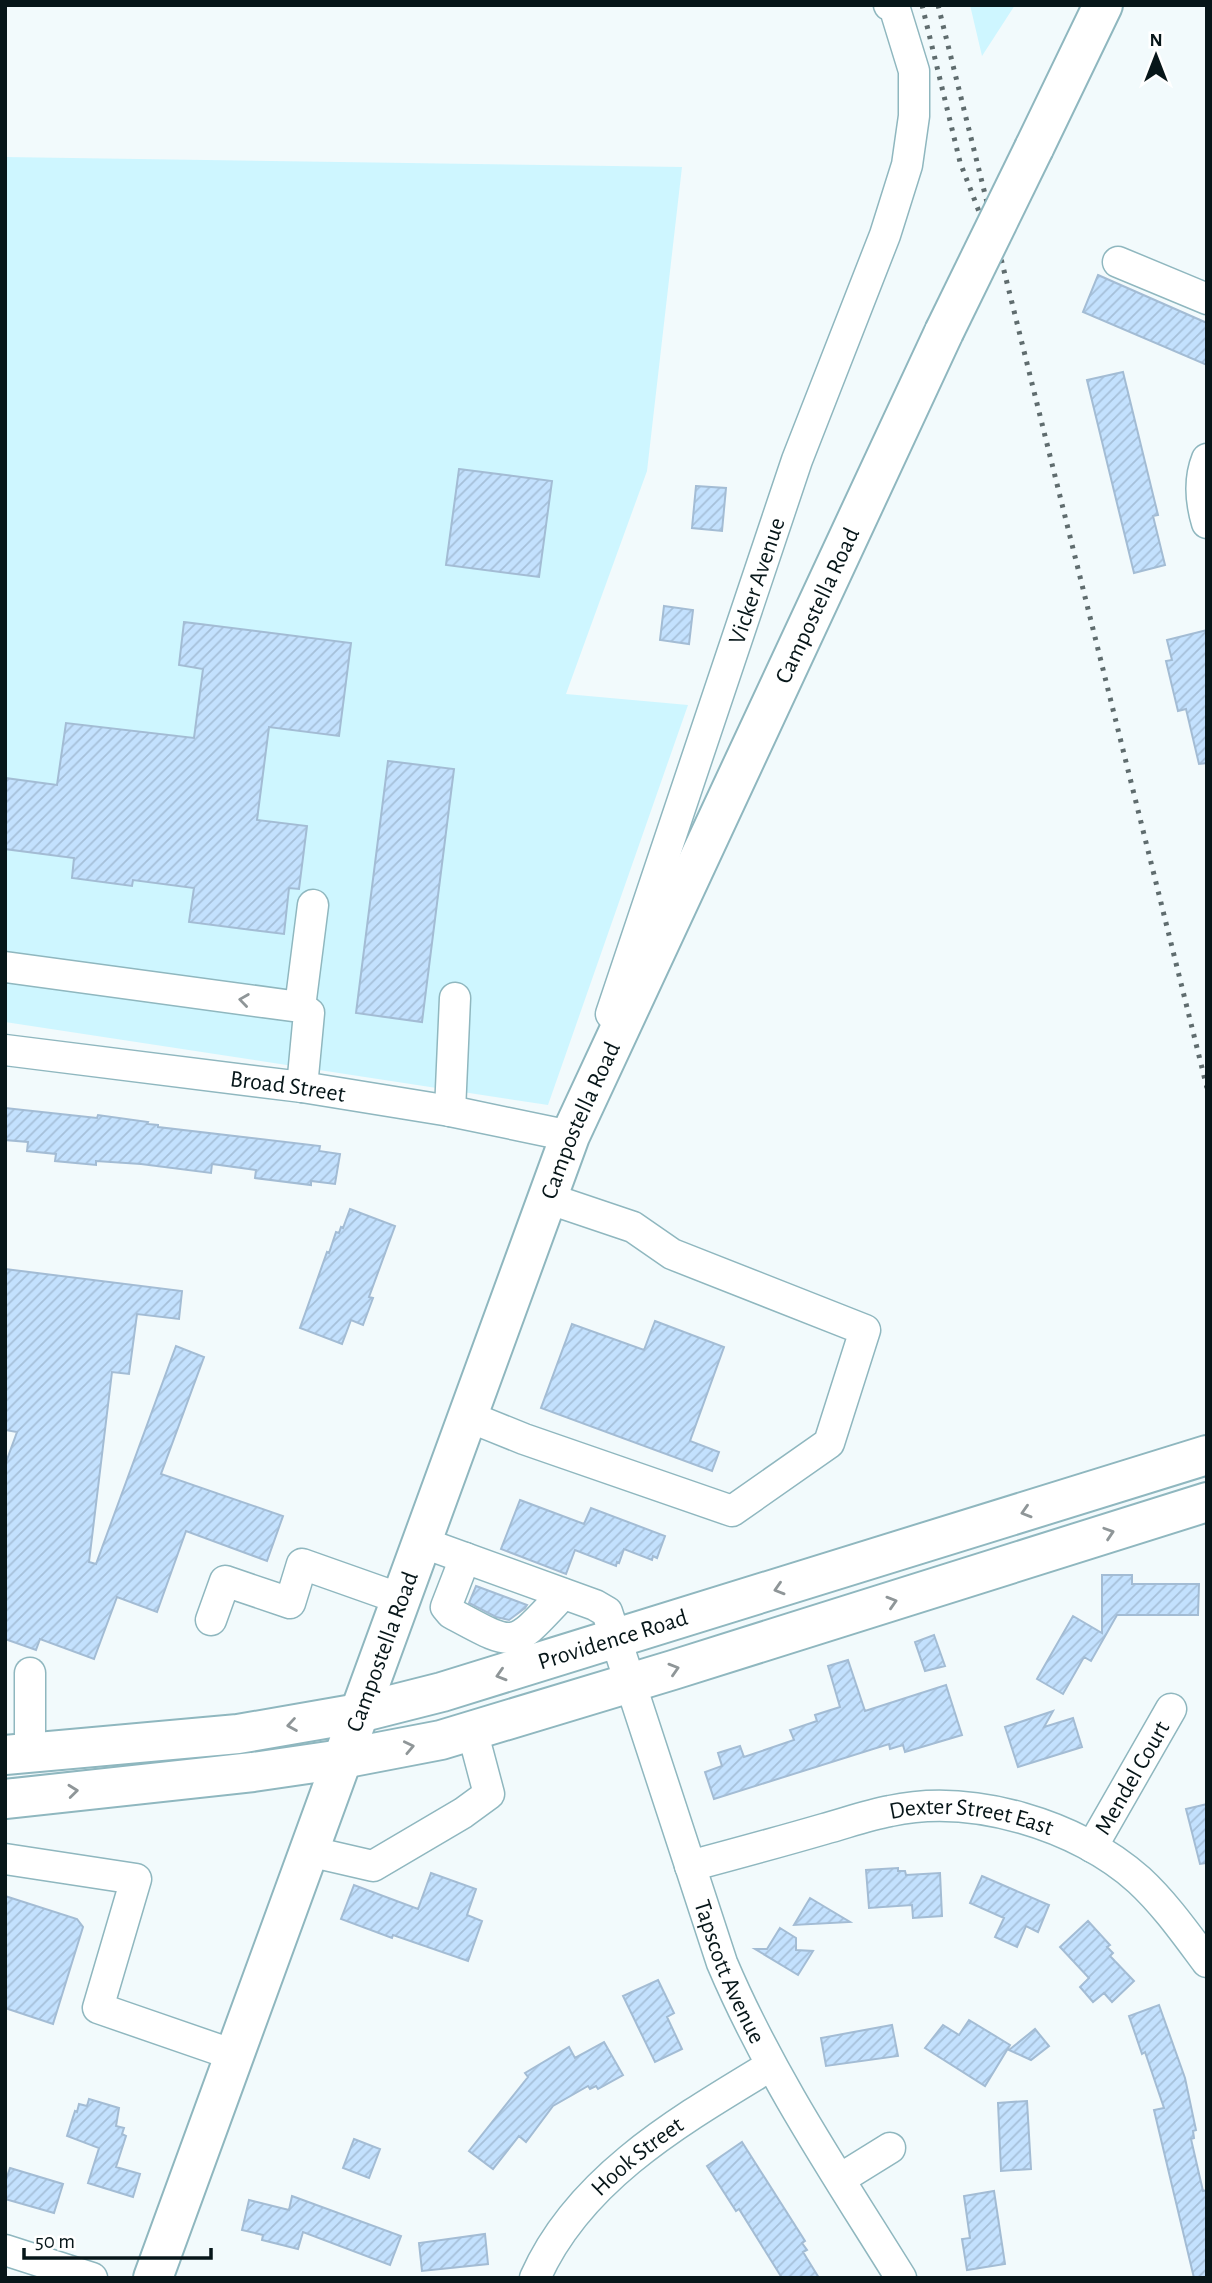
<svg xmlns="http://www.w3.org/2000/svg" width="1212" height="2283" viewBox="0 0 1212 2283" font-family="'Alegreya Sans',sans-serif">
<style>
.built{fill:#cef6ff}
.building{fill:url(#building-hatch);stroke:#a3bcd4;stroke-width:2}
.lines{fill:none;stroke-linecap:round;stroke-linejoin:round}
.minor-casing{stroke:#8fb7bf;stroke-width:33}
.major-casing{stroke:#8fb7bf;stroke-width:42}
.minor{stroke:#fff;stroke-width:30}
.major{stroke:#fff;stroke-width:38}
.rail{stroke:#5f6c6e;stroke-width:5;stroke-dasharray:3.5 7;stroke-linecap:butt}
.major-bridge-casing{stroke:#8fb7bf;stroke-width:42;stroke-linecap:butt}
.major-bridge{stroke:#fff;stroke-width:38}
.oneway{stroke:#8f9698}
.labels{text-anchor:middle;stroke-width:5;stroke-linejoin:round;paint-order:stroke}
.street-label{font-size:24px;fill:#071619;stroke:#fff}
</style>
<defs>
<pattern id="building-hatch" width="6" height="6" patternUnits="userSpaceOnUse" patternTransform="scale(1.75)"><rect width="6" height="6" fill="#c3e1fe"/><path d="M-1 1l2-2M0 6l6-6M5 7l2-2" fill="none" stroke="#a6c0d9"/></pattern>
</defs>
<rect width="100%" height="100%" fill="#f2fafc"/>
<path class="built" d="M 970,5 L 1015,5 L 982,56 Z
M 5,157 L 682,167 L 647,471 L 566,694 L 688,705 L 548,1105 L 5,1022 Z"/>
<path class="building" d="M 1098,275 L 1207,323 L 1207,365 L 1083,312 Z
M 1123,372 L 1158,515 L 1153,516 L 1165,565 L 1134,573 L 1087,380 Z
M 459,469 L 552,481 L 539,577 L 446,565 Z
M 696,486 L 726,488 L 722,531 L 692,528 Z
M 664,606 L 693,610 L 689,644 L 660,640 Z
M 184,622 L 351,643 L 339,736 L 269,727 L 257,820 L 307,826 L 299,889 L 289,888 L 284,934 L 189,922 L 194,888 L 133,880 L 132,886 L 72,878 L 74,858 L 5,849 L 5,778 L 57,785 L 66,723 L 194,738 L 203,669 L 179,665 Z
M 1207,630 L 1207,763 L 1199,764 L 1186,709 L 1178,711 L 1166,661 L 1172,660 L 1167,640 Z
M 388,761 L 454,769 L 422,1022 L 356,1013 Z
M 5,1108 L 97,1118 L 98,1115 L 148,1122 L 147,1124 L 158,1125 L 158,1127 L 320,1146 L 319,1151 L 340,1154 L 335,1184 L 311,1181 L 311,1185 L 255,1178 L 256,1170 L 212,1164 L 211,1173 L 141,1164 L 96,1161 L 96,1165 L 55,1161 L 56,1154 L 27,1151 L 28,1142 L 5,1140 Z
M 350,1209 L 395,1226 L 369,1297 L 373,1298 L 363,1325 L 351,1320 L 342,1344 L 300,1328 L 327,1252 L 329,1253 L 336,1232 L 339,1233 L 341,1227 L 343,1228 Z
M 5,1269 L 182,1291 L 179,1319 L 137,1314 L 129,1374 L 112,1372 L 89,1562 L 96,1564 L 176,1346 L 204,1357 L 161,1474 L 283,1516 L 267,1561 L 186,1531 L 157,1612 L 117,1597 L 94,1659 L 40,1639 L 36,1650 L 5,1639 L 5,1465 L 17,1432 L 5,1430 Z
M 655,1321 L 724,1347 L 690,1441 L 719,1452 L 712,1471 L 541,1408 L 572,1324 L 644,1350 Z
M 520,1500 L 584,1524 L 591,1508 L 665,1536 L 657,1558 L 653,1556 L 652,1560 L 624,1549 L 619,1563 L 617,1562 L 616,1566 L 575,1550 L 566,1574 L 501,1549 Z
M 1102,1575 L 1132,1575 L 1132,1584 L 1199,1584 L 1198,1615 L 1117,1615 L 1091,1661 L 1084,1657 L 1063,1694 L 1037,1679 L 1073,1616 L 1102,1633 Z
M 476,1586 L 527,1605 L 525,1608 L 509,1620 L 496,1617 L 469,1603 Z
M 934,1635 L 945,1666 L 925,1671 L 915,1642 Z
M 848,1660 L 865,1711 L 946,1685 L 962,1735 L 905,1752 L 903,1745 L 890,1749 L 889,1744 L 714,1799 L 705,1772 L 722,1766 L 718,1753 L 740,1746 L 744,1757 L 794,1740 L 790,1730 L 817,1721 L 815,1715 L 840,1707 L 828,1666 Z
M 1053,1711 L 1044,1727 L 1073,1718 L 1082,1747 L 1018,1767 L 1005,1727 Z
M 1207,1804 L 1207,1863 L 1200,1864 L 1186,1809 Z
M 898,1868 L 898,1871 L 905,1871 L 906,1875 L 940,1873 L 942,1916 L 913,1918 L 912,1905 L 869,1908 L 866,1870 Z
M 431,1873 L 476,1889 L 467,1915 L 482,1921 L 468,1961 L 393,1935 L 392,1938 L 341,1919 L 354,1885 L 418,1909 Z
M 982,1876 L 1049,1905 L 1038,1932 L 1026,1926 L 1017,1947 L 995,1937 L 1004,1918 L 970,1903 Z
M 5,1896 L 77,1919 L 83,1927 L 53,2024 L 5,2008 Z
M 810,1898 L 850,1922 L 794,1925 Z
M 1088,1921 L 1110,1945 L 1107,1947 L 1113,1953 L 1110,1956 L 1134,1981 L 1112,2002 L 1104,1993 L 1093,2002 L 1080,1987 L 1089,1978 L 1060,1947 Z
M 780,1928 L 796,1938 L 796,1950 L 813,1951 L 798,1975 L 755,1949 L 767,1949 Z
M 658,1980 L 674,2013 L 667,2017 L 682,2049 L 655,2062 L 623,1996 Z
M 1159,2005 L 1185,2078 L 1196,2130 L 1193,2131 L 1194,2138 L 1191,2139 L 1203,2191 L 1207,2190 L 1207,2278 L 1194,2278 L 1154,2110 L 1164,2108 L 1145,2052 L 1142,2054 L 1129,2016 Z
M 969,2020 L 1010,2045 L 985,2086 L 925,2048 L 943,2025 L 959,2035 Z
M 892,2025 L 898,2056 L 826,2066 L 821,2038 Z
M 1035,2029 L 1049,2046 L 1031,2060 L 1009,2050 Z
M 604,2042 L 623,2075 L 598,2089 L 596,2086 L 590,2089 L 588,2086 L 553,2106 L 526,2142 L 519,2136 L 493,2169 L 469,2151 L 528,2077 L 525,2073 L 569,2047 L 575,2058 Z
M 89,2099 L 119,2108 L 116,2126 L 124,2128 L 122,2134 L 126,2136 L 116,2167 L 140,2174 L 133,2197 L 88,2183 L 99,2148 L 67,2136 L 75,2111 L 77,2112 L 79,2104 L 87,2106 Z
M 1027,2101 L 1031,2169 L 1001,2171 L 998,2103 Z
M 354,2139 L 380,2149 L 369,2178 L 343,2168 Z
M 742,2142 L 805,2241 L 802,2243 L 807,2250 L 803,2252 L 819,2278 L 782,2278 L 739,2209 L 736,2211 L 707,2166 Z
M 10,2168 L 63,2184 L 54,2213 L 5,2199 L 5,2183 Z
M 994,2191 L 1005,2264 L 967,2270 L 962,2239 L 970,2238 L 964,2196 Z
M 292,2196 L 401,2236 L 390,2265 L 303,2232 L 298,2249 L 262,2240 L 263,2235 L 242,2230 L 249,2200 L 289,2210 Z
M 485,2234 L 488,2264 L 422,2271 L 419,2243 Z"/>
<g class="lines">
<defs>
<g id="minor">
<path d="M 1118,262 L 1207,299"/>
<path d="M 1207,459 C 1199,479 1201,503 1207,523"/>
<path d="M 5,967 L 300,1007 L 309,1013 L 302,1087"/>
<path d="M 300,1007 L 313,905"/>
<path id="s1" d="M 611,1014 L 797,460 L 885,235 L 907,165 L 914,116 L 914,71 L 894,6 L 889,5"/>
<path id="s2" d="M 5,1050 L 302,1087 L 450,1111 L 570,1136 L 576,1117"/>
<path d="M 450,1111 L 455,998"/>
<path d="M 467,1416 L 524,1439 L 732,1511 L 829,1443 L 865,1330 L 672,1254 L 633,1227 L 547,1198"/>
<path id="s3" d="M 421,1542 L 595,1605 L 607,1612 L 722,1963 C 770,2076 837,2175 901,2278"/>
<path d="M 465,1558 L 446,1607 L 451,1613 C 518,1649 511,1649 563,1594"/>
<path d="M 211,1620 L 225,1581 L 290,1603 L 302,1564 L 401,1599"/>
<path d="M 30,1673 L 30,1753"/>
<path id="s4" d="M 1092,1847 L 1171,1709"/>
<path d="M 308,1851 L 373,1866 L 463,1813 L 489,1794 L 472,1730"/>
<path d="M 5,1859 L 136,1879 L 98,2008 L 234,2055"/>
<path id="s5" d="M 690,1866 C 735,1854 779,1842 824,1829 C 846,1823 868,1815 890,1811 C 972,1793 1078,1825 1139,1880 C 1165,1904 1186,1934 1207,1962"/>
<path d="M 840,2179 L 890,2148"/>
<path d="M 5,2250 L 92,2278"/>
<path id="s6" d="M 535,2278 C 579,2178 681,2120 770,2066"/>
</g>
<g id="major">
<path d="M 1034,148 L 1103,5"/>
<path id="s7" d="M 5,1755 L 238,1734 L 359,1713 L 442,1692 L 1207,1455"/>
<path d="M 5,1799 L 253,1772 L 342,1759 L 441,1740 L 673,1670 L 1207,1502"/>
<path id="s8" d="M 153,2278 L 570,1136 L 944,332"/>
</g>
</defs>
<use href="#minor" class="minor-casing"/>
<use href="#major" class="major-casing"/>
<use href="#minor" class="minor"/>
<use href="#major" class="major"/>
<path class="rail" d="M 922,5 L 960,162 L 983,222
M 938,5 L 1207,1088"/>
<defs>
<path id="major-bridge" d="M 944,332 L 1034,148"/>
</defs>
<use href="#major-bridge" class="major-bridge-casing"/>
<use href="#major-bridge" class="major-bridge"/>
</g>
<defs><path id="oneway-chevron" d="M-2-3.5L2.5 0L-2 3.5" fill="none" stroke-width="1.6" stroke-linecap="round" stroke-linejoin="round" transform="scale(1.75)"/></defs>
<g class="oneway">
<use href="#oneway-chevron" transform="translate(244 1000) rotate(-172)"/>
<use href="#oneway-chevron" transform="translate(1026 1512) rotate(163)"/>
<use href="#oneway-chevron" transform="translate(1109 1533) rotate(-18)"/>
<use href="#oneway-chevron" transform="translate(779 1589) rotate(163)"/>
<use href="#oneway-chevron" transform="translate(892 1602) rotate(-17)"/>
<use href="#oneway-chevron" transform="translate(674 1669) rotate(-17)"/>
<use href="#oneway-chevron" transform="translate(501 1675) rotate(163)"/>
<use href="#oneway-chevron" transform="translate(292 1725) rotate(171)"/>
<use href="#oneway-chevron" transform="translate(409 1747) rotate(-12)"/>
<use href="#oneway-chevron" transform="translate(73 1791) rotate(-6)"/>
</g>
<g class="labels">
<g class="street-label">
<text dy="8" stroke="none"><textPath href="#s1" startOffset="457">Vicker Avenue</textPath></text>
<text dy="8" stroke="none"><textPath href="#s8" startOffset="1801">Campostella Road</textPath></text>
<text dy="8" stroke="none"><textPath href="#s2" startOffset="285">Broad Street</textPath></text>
<text dy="8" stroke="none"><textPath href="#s8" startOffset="1234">Campostella Road</textPath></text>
<text dy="8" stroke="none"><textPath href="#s7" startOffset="621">Providence Road</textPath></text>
<text dy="8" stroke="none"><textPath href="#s8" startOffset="667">Campostella Road</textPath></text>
<text dy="8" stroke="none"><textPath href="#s4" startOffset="80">Mendel Court</textPath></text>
<text dy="8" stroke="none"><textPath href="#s5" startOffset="290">Dexter Street East</textPath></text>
<text dy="8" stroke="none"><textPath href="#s3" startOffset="579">Tapscott Avenue</textPath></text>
<text dy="8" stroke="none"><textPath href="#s6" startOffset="161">Hook Street</textPath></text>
</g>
</g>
<rect width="1212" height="2283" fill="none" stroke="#071619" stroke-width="14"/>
<g transform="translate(1156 56)" stroke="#ffffff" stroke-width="5" paint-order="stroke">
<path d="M0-5L12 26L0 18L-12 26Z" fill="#071619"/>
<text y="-10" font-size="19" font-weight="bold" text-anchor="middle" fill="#071619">N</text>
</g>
<path d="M24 2248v10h187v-10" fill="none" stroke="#071619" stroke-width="3.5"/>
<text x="35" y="2248" font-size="21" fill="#071619" stroke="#ffffff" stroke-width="5" paint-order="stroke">50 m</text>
</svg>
